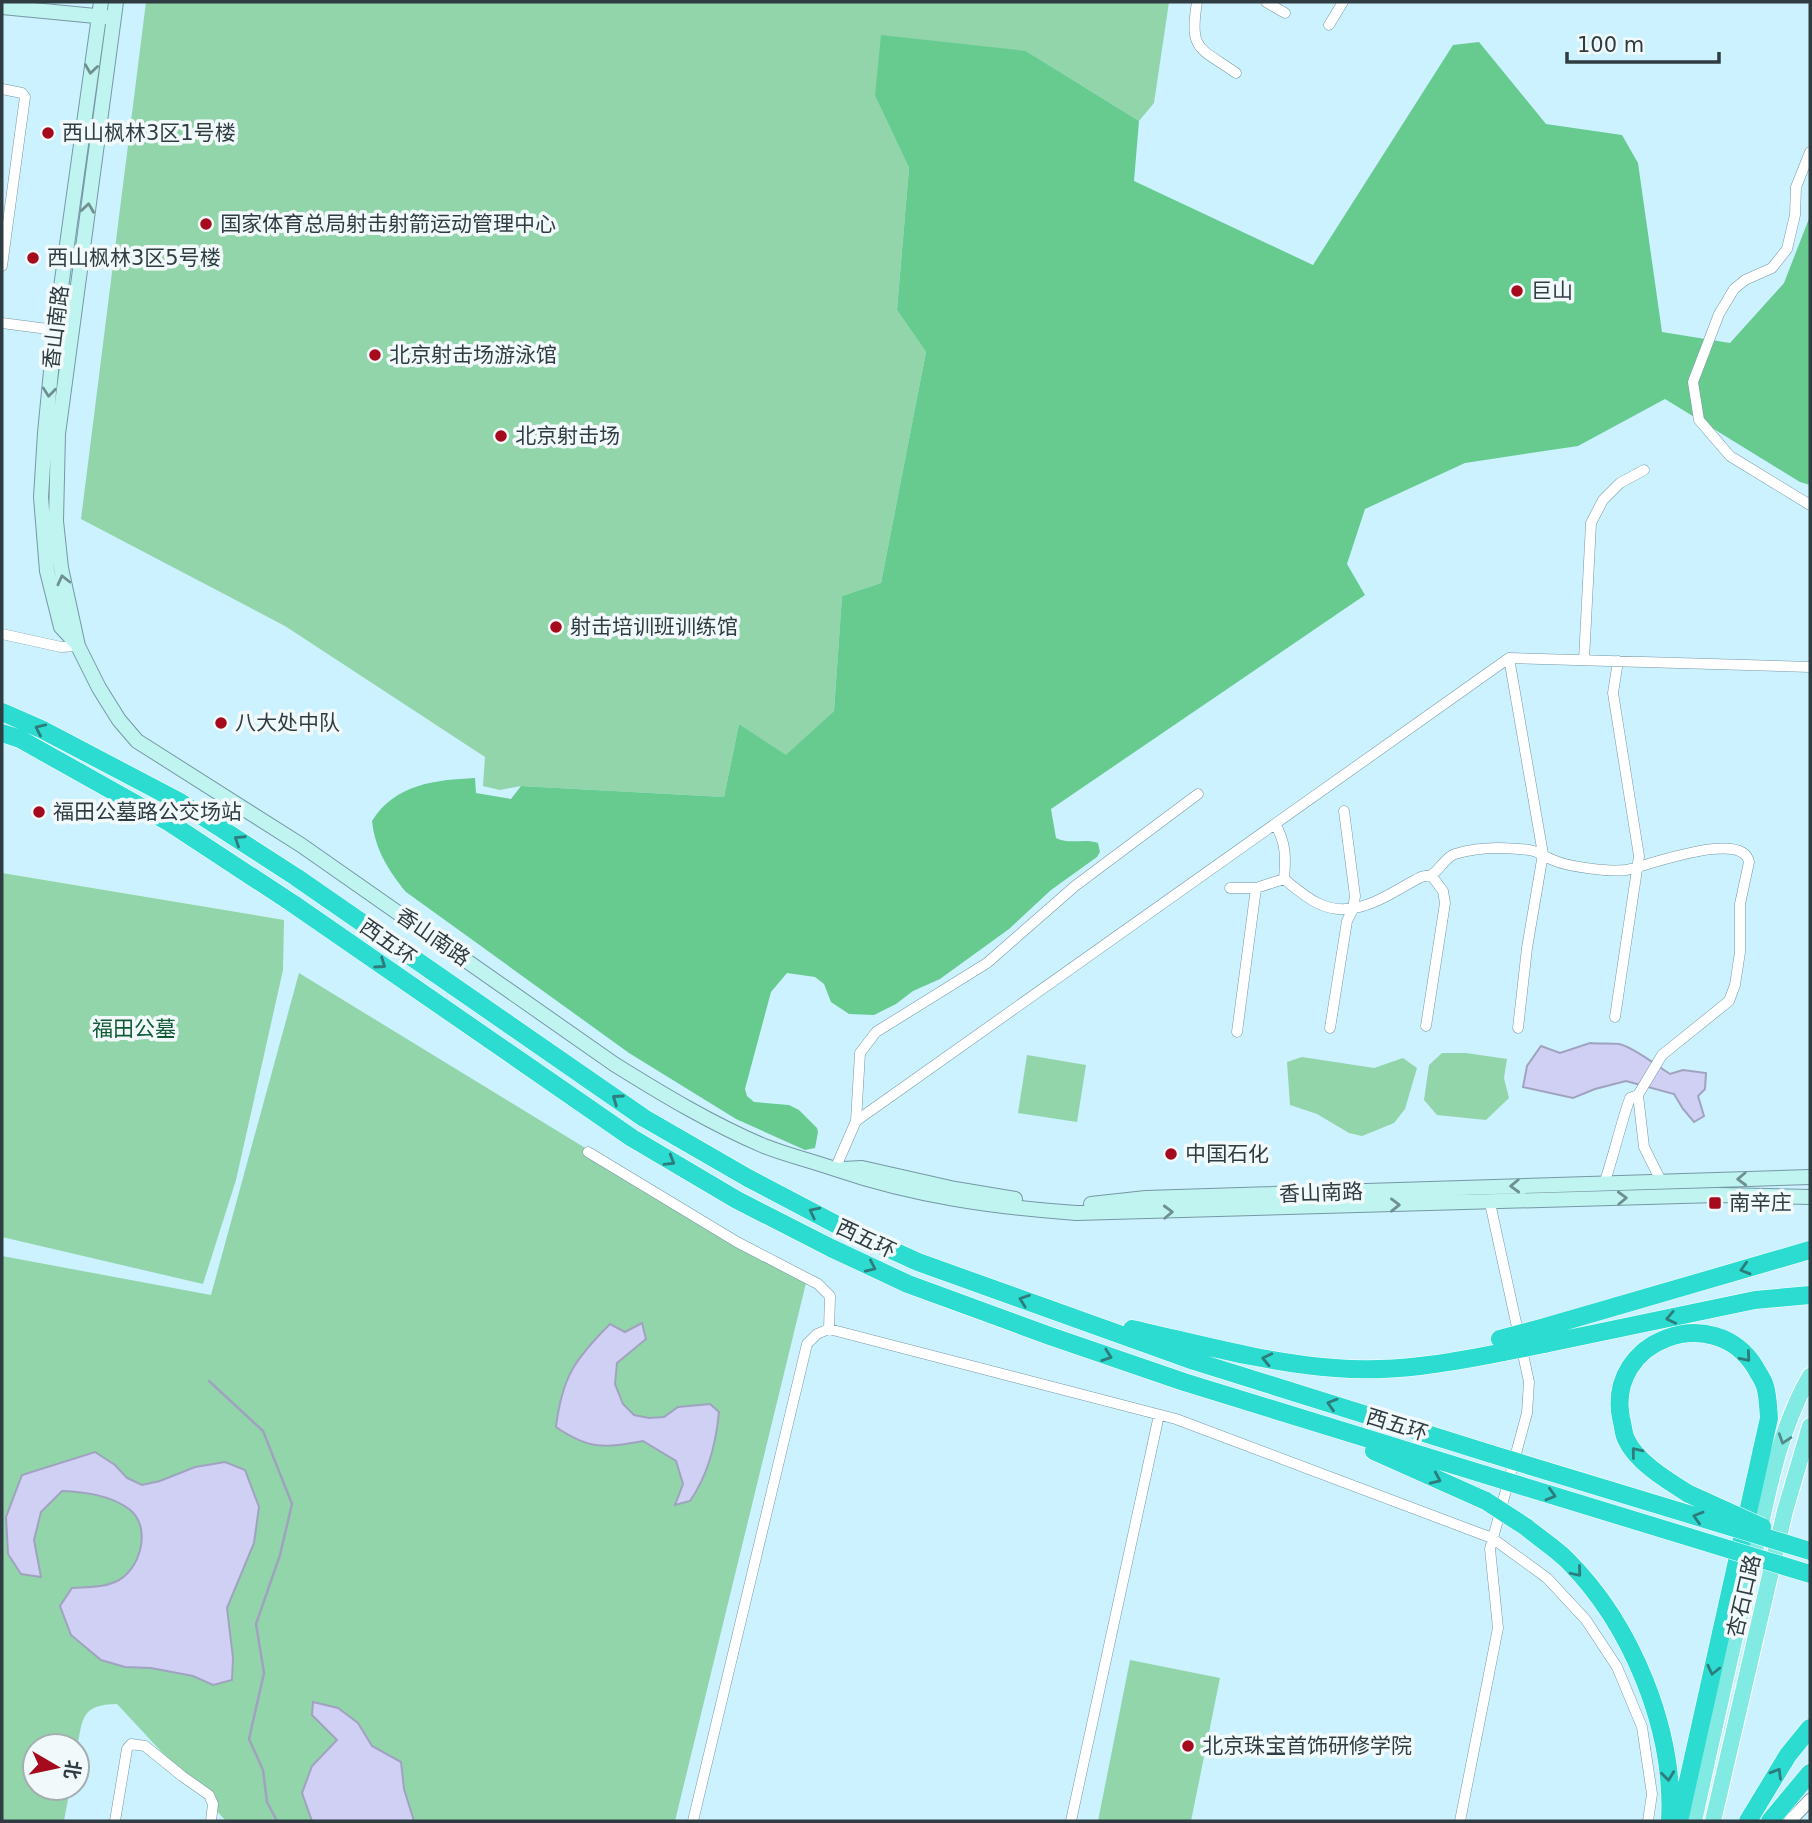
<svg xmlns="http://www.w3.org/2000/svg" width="1812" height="1823" viewBox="0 0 1812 1823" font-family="'DejaVu Sans','Noto Sans SC',sans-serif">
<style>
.green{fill:#92d5aa}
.forest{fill:#67cb90}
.water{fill:#d0cff4;stroke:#a0a3bf;stroke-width:2}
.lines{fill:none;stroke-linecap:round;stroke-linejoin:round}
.stream{stroke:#a0a3bf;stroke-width:2.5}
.minor-casing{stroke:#7598a4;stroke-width:11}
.tertiary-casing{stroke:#7598a4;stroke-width:14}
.secondary-casing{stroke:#7598a4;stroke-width:16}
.primary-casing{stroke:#fff;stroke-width:18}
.motorway-casing{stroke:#fff;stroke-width:19}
.minor{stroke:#fff;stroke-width:10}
.tertiary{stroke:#fff;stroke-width:12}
.secondary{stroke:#c0f4f1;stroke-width:14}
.primary{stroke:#80eae3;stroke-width:16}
.motorway{stroke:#2cdcd1;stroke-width:18}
.motorway-bridge-casing{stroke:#fff;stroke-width:19;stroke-linecap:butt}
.motorway-bridge{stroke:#2cdcd1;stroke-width:18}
.oneway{stroke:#708f91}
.oneway2{stroke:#2e7d7c}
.oneway3{stroke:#538b8b}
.poi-dot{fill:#a50b1c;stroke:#f2f9fb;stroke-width:2.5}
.labels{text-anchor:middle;stroke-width:7;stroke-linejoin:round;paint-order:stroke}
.poi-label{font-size:21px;fill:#2f3d43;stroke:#f2f9fb;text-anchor:start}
.street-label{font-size:21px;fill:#2f3d43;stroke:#f2f9fb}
.park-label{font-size:21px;fill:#105b36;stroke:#f2f9fb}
</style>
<rect width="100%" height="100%" fill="#ccf1ff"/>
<path class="green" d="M 146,2 L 1169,2 L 1154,103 L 1139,121 L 1026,51 L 875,96 L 909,168 L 897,310 L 926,352 L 881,583 L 842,596 L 834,711 L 786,756 L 739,724 L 724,797 L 521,786 L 500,790 L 483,786 L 485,757 L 285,626 L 81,519 Z
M 2,873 L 284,920 L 283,970 L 236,1180 L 203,1284 L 2,1237 Z
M 299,973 L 806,1283 L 675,1821 L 226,1821 L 117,1704 C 82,1705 83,1716 77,1748 L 35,1746 L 35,1788 L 70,1788 L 64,1821 L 2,1821 L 2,1256 L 211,1295 Z
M 1442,1053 L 1466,1053 L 1507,1059 L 1504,1078 L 1509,1098 L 1486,1120 L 1437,1115 L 1424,1100 L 1429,1065 Z
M 1027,1055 L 1086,1065 L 1077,1122 L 1018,1113 Z
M 1302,1057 L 1374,1068 L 1403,1058 L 1417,1068 L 1405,1109 L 1394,1123 L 1362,1136 L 1349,1133 L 1317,1114 L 1290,1105 L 1287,1062 Z
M 1130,1660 L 1220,1678 L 1191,1821 L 1098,1821 Z"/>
<path class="forest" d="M 881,35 L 1026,51 L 1139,121 L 1134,181 L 1313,265 L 1453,45 L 1479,42 L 1546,124 L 1622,135 L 1638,163 L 1662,332 L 1730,343 L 1784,283 L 1810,216 L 1810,485 L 1800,482 L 1665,399 L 1578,446 L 1465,463 L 1365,509 L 1347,564 L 1365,595 L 1051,809 L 1056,838 C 1070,845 1084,838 1098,843 L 1100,852 L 1097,857 L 1051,890 L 1009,929 L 940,979 L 913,991 L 896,1004 L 874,1015 L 849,1014 L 831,1002 L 824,984 L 815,977 L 787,973 L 771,992 L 745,1089 L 747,1096 L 754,1102 L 789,1105 L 799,1110 L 817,1128 L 818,1132 L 815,1148 L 805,1150 L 736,1119 L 629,1053 L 406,892 C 388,870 375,849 372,821 C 395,784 435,780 475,778 L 476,793 L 511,799 L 521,786 L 724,797 L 739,724 L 786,755 L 834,711 L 842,596 L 881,583 L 926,352 L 897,310 L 909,168 L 875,96 Z"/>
<path class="water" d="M 1590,1043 C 1599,1044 1610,1043 1619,1044 C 1632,1046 1657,1066 1670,1074 L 1683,1070 L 1706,1073 L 1705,1089 L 1698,1096 L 1704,1116 L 1694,1122 L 1683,1109 L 1674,1094 L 1626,1081 L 1595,1089 L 1573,1098 L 1523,1087 L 1527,1066 L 1541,1046 L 1560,1053 Z
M 642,1323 L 646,1339 L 617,1363 L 615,1384 L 623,1404 L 634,1415 L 649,1418 L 664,1417 L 678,1407 L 710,1404 L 719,1412 C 716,1444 708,1475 690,1501 L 675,1505 L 683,1484 L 676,1461 L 643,1441 C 605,1448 589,1450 556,1427 C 562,1377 575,1359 610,1324 L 625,1332 Z
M 95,1452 L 115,1465 L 127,1478 L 142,1485 L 160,1481 L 195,1467 L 225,1462 L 245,1470 L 259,1507 L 254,1543 L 227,1608 L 233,1658 L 232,1680 L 213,1685 L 193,1676 L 151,1668 L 125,1667 L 101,1660 L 71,1635 L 60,1606 L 72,1588 C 86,1587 102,1588 115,1582 C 140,1572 153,1527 129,1509 C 110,1495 85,1492 62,1491 L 41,1512 L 34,1540 L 41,1577 L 21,1574 L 8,1554 L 6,1517 L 22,1475 Z
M 313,1702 L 338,1708 L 358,1723 L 372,1746 L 401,1762 L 404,1789 L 414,1821 L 312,1821 L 302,1793 L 312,1766 L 337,1740 L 312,1715 Z"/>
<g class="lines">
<path class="stream" d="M 209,1381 L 263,1431 L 292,1504 L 280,1555 L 256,1624 L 264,1673 L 249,1739 L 263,1770 L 267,1802 L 277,1821"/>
<defs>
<path id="minor" d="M 1197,2 C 1189,51 1199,47 1236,73
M 1266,2 L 1285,13
M 1329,25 L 1343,2
M 2,89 L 22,93 L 25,97 L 2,266
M 1810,152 L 1796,187 L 1795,215 L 1787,249 L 1772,268 L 1745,280 L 1734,289 L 1719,314 L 1693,382 L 1699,420 L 1730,456 L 1810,505
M 2,323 L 55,330
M 2,634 L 61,647 L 78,646
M 1509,658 L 1543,854 L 1527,948 L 1518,1028
M 1584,660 L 1591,523 L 1603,500 L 1620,483 L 1644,470
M 1284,879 C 1305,896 1324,914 1354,908 C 1378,904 1399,888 1421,877 C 1424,876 1428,876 1431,875 C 1440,870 1445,857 1455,854 C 1477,847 1506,847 1529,850 C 1538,851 1545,857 1553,860 C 1568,867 1610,872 1626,870 C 1647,866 1743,829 1749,862 L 1740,904 L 1740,952 L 1735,985 L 1729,1001 L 1662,1055 L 1638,1095 L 1644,1147 L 1661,1181
M 1230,888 L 1256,888 L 1284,879 C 1286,858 1286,842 1275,824
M 1615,1017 L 1639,856 L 1613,693 L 1618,661
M 1426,1026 L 1445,903 L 1443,891 L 1431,875
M 1330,1028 L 1347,921 L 1353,909 L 1355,896 L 1344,811
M 1237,1032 L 1256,888
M 856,1121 L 860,1053 L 876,1032 L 987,963 L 1075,886 L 1198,794
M 588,1152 L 737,1242 L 818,1284 L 830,1296 L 829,1329
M 835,1169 L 856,1121 L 1509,658 L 1810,667
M 1604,1184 C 1614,1155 1620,1126 1630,1098 L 1638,1095
M 115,1821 L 127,1749 L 131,1744 L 145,1746 L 182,1776 L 209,1795 L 213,1804 L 211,1821
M 693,1821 L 807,1344 L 817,1334 L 829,1329 L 1176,1419 L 1492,1538 L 1547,1578 L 1586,1620 L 1617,1667 L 1642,1727 L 1652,1794 L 1648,1821
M 1071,1821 L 1159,1415
M 1460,1821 L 1498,1628 L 1490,1549 L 1527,1413 L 1529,1382 L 1490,1203"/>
<path id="tertiary" d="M 1790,1821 L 1810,1800"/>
<path id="secondary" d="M 116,2 L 58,434 L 56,521 L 61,568 L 78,646 L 99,688 L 119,720 L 137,741 L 301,845 L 614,1064 C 662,1094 712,1124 764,1146 C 787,1155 812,1161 835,1169 C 914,1196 993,1207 1076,1213 L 1717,1195 L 1810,1197
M 2,7 L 106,17
M 78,645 L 61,627 L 47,571 L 41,497 L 45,433 L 55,330 L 101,2
M 843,1169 L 862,1168 L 955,1189 L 1015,1199
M 1091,1204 L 1146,1198 L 1810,1177"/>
<path id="primary" d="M 1694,1821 C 1713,1734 1732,1647 1753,1560 C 1767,1498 1778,1431 1810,1376
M 1713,1821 L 1785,1511 L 1810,1426"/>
<path id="motorway" d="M 2,712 L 41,729 L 180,802 L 296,877 L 644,1118 L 748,1178 L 843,1228 L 918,1262 L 1194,1361 L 1491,1454
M 2,733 L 20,739 L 170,823 L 292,903 L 632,1138 L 737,1200 L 831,1248 L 908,1284 L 1050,1336 L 1184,1382 L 1486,1475
M 1545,1327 L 1810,1250
M 1132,1329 C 1199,1344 1266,1363 1335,1368 C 1392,1373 1449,1363 1504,1352
M 1544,1344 L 1755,1300 L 1810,1295
M 1374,1451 L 1486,1501
M 1526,1527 C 1539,1538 1555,1548 1567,1560 C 1632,1625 1675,1730 1670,1821
M 1679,1821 L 1769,1418 C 1768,1407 1768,1396 1765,1386 C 1763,1379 1758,1373 1755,1367 C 1714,1301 1606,1339 1621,1418 C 1623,1424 1623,1433 1626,1439 C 1636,1462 1668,1481 1689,1494
M 1748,1821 L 1788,1755 L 1810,1728
M 1770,1821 L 1810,1773"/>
</defs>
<use href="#minor" class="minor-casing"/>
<use href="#tertiary" class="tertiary-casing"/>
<use href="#secondary" class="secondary-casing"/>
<use href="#primary" class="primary-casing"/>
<use href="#motorway" class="motorway-casing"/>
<use href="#minor" class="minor"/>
<use href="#tertiary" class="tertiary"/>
<use href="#secondary" class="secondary"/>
<use href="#primary" class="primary"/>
<use href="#motorway" class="motorway"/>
<defs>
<path id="motorway-bridge" d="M 1500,1339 L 1545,1327
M 1504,1352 L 1544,1344
M 1491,1454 L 1810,1551
M 1486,1475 L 1810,1574
M 1689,1494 L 1762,1527
M 1486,1501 L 1526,1527"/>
</defs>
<use href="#motorway-bridge" class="motorway-bridge-casing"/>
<use href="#motorway-bridge" class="motorway-bridge"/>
</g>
<defs><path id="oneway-chevron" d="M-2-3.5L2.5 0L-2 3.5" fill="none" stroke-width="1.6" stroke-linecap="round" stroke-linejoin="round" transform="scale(1.75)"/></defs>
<g class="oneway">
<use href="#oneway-chevron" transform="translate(91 69) rotate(98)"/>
<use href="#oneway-chevron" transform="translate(88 208) rotate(-82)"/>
<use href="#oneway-chevron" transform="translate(49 392) rotate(96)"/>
<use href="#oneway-chevron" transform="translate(63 580) rotate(-103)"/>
<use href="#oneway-chevron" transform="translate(1742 1179) rotate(178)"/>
<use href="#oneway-chevron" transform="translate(1515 1186) rotate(178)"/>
<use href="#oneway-chevron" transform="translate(1622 1198) rotate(-2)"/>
<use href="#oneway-chevron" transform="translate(1395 1205) rotate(-1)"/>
<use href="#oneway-chevron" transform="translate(1168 1212) rotate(-2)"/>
</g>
<g class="oneway2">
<use href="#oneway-chevron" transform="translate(40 729) rotate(-155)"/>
<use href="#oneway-chevron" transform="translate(239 840) rotate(-147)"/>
<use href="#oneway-chevron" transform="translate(381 964) rotate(35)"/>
<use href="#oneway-chevron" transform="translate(617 1099) rotate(-145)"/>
<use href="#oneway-chevron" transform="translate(670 1161) rotate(31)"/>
<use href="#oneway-chevron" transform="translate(814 1212) rotate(-153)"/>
<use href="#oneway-chevron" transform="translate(871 1267) rotate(25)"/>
<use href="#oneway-chevron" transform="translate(1745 1269) rotate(164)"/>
<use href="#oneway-chevron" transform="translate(1024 1300) rotate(-160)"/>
<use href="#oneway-chevron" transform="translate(1671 1318) rotate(168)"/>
<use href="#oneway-chevron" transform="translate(1107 1356) rotate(19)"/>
<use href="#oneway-chevron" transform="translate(1746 1357) rotate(49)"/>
<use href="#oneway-chevron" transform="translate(1267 1359) rotate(-167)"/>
<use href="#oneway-chevron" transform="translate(1332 1404) rotate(-163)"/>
<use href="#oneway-chevron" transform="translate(1636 1452) rotate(-129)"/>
<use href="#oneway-chevron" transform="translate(1436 1479) rotate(24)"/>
<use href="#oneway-chevron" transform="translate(1551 1495) rotate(17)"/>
<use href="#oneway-chevron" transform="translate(1698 1517) rotate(-163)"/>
<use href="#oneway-chevron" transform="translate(1577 1572) rotate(50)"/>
<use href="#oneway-chevron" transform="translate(1713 1670) rotate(103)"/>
<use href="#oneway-chevron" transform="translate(1777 1773) rotate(-59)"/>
<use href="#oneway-chevron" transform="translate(1668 1776) rotate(83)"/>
</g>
<use class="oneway3" href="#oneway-chevron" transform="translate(1784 1439) rotate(108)"/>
<g class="poi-dot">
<circle cx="48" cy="133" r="7"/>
<circle cx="206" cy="224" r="7"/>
<circle cx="33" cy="258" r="7"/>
<circle cx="1517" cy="291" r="7"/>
<circle cx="375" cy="355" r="7"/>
<circle cx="501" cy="436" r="7"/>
<circle cx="556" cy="627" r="7"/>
<circle cx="221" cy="723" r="7"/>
<circle cx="39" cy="812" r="7"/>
<circle cx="1171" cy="1154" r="7"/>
<rect x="1708" y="1196" width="14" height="14" rx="3.5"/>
<circle cx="1188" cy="1746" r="7"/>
</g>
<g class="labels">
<g class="poi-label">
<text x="62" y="140">西山枫林3区1号楼</text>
<text x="220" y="231">国家体育总局射击射箭运动管理中心</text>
<text x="47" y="265">西山枫林3区5号楼</text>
<text x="1531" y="298">巨山</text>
<text x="389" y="362">北京射击场游泳馆</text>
<text x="515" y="443">北京射击场</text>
<text x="570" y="634">射击培训班训练馆</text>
<text x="235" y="730">八大处中队</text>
<text x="53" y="819">福田公墓路公交场站</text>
<text x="1185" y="1161">中国石化</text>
<text x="1729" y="1210">南辛庄</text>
<text x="1202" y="1753">北京珠宝首饰研修学院</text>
</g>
<g class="street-label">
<text transform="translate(56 327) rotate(-83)" y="7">香山南路</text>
<text transform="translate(433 937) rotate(35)" y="7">香山南路</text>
<text transform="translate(388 942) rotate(35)" y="7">西五环</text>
<text transform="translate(1321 1193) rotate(-2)" y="7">香山南路</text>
<text transform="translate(866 1239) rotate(25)" y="7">西五环</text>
<text transform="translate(1397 1425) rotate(17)" y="7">西五环</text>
<text transform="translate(1744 1596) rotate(-77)" y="7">杏石口路</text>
</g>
<g class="park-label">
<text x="134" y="1036">福田公墓</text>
</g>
</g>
<rect width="1812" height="1823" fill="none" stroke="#2f3d43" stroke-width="7"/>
<g transform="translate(56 1767) rotate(99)"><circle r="33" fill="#f2f9fb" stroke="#a4aeb1" stroke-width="2"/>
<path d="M0-5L12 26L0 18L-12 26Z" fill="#a50b1c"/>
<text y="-10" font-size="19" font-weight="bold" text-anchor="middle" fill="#2f3d43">北</text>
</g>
<path d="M1567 52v10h152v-10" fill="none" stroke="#2f3d43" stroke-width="3.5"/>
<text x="1577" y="52" font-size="21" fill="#2f3d43" stroke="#f2f9fb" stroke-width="5" paint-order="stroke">100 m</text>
</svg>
